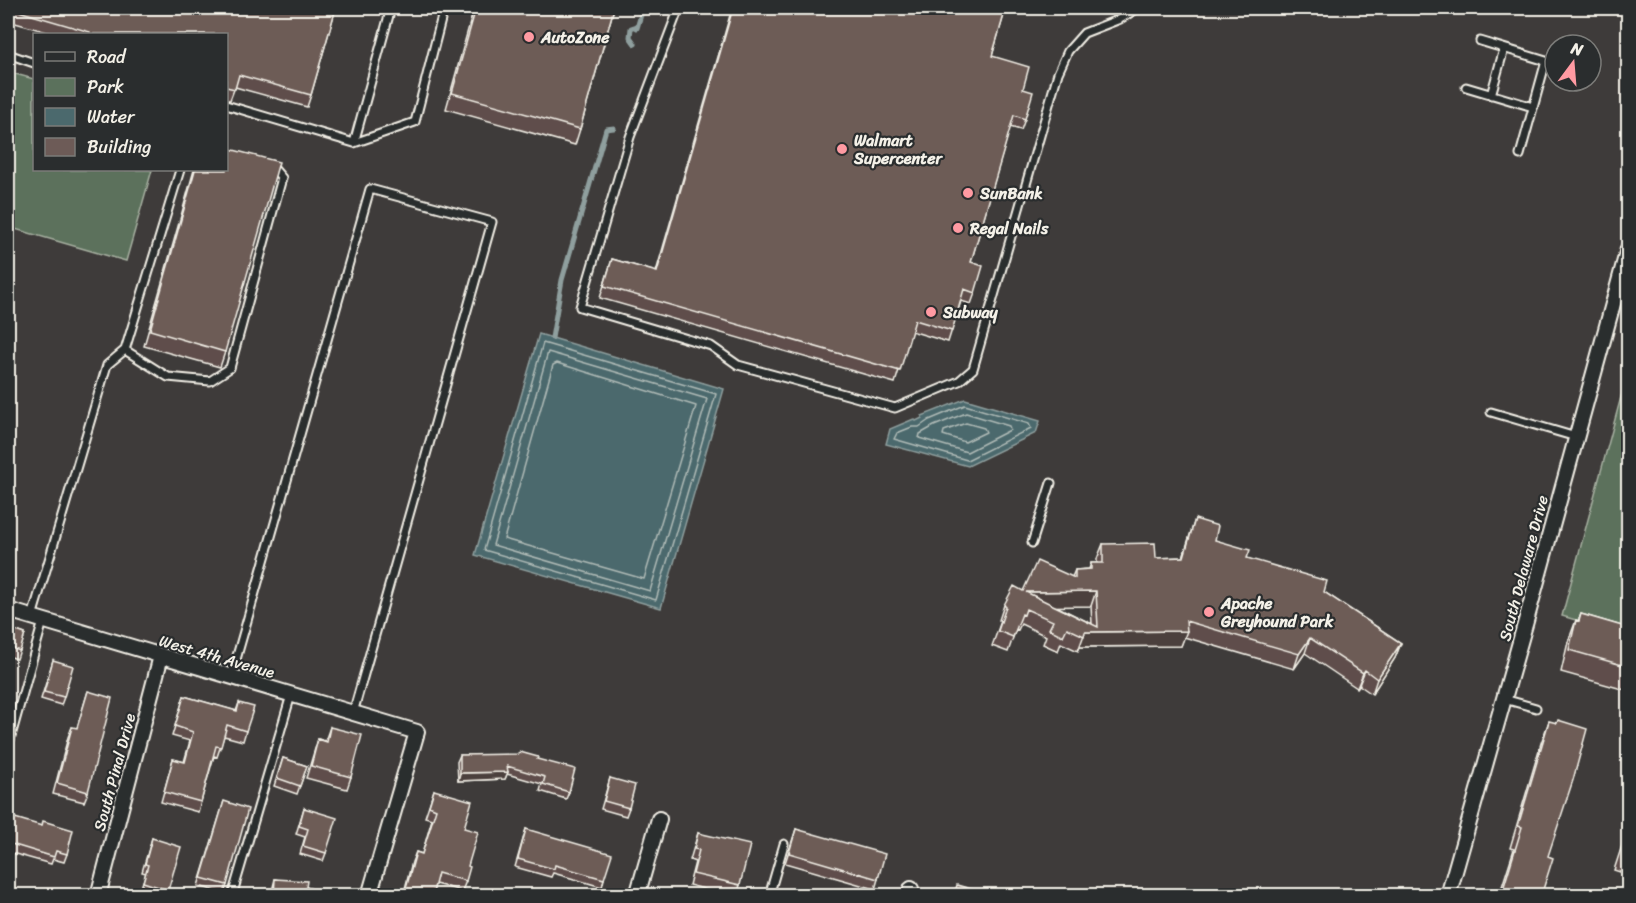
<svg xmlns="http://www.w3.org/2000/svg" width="1636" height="903" viewBox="0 0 1636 903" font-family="Sriracha,sans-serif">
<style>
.green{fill:#5b715c;stroke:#a8b1a2;stroke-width:1.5}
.water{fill:#4b696d;stroke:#8f9f9e;stroke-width:1.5}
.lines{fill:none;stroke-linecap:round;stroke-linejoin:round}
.shore{stroke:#b0bbb7;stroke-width:1.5}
.stream{stroke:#8f9f9e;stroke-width:5}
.service-casing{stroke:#f4f1e8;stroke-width:11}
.minor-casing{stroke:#f4f1e8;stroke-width:18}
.service{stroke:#2a2d2e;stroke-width:7}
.minor{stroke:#2a2d2e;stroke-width:14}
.wall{fill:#5e4e4b;stroke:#f4f1e8;stroke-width:1.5;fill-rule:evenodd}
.shaded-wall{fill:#4c403d;stroke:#f4f1e8;stroke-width:1.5}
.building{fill:#6d5b57;stroke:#f4f1e8;stroke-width:1.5;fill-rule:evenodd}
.poi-dot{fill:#ff9aa2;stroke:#2a2d2e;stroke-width:2}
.labels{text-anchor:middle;stroke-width:4.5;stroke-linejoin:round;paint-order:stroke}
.poi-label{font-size:16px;font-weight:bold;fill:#f4f1e8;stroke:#2a2d2e;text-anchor:start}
.street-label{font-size:16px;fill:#f4f1e8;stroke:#2a2d2e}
</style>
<rect width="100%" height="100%" fill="#3e3b3a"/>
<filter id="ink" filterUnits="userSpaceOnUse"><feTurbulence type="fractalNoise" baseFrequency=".0167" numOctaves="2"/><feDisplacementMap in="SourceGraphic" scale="12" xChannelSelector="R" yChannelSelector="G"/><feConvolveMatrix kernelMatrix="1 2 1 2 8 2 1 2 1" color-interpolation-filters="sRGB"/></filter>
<g filter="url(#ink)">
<path class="green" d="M 8,72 L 34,79 L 34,170 L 152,170 L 126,261 L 8,227 Z
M 1628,371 L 1628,635 L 1562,616 Z"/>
<path class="water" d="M 539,334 L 724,389 L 661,608 L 475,555 Z
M 965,399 L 1040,421 L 1036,433 L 968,466 L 886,444 L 890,429 L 914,419 L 916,421 L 922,418 L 922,416 Z"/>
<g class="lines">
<path class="shore" d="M 543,343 L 716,394 L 656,600 L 484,550 Z
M 548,352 L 707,399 L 650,591 L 493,545 Z
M 557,363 L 696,406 L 644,579 L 504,539 L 553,365 Z
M 965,405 L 1029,424 L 1031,428 L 967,460 L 894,439 L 897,433 L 912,427 L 919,427 L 929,420 Z
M 966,413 L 1009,426 L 1010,430 L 967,452 L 919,438 L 920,434 L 934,426 Z
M 966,423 L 984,428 L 986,432 L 965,442 L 943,435 L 944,431 Z"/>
<path class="stream" d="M 637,28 L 643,8
M 635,44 L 630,37 L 631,28 L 637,26
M 552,338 L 562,280 L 606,129 L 614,128"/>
<defs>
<path id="service" d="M 679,8 L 630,137 L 580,307 L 711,346 L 738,365 L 895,408 L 959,381 L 973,369 L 1058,73 L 1068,51 L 1084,33 L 1120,19 L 1138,8
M 1480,41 L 1546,61 L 1520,155
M 8,54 L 34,63
M 1466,87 L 1533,107
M 1491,95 L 1504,49
M 226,105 L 354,143 L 415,122 L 444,8
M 354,143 L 391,8
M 125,350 L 168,377 L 210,381 L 230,368 L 282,178 L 271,165
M 1491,412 L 1576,437
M 1032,543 L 1051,483
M 32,617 L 107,365 L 125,350 L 180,170
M 231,677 L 370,189 L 492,222 L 353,713
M 1504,699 L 1536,708
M 8,747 L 43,621
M 232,896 L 291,695
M 769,896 L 784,844"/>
<path id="minor" d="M 8,610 L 417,732 L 369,896
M 98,896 L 161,656
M 637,896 L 659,819
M 909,896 L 911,889
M 1448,896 L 1526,621 L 1628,249"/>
</defs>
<use href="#service" class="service-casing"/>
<use href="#minor" class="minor-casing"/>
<use href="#service" class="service"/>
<use href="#minor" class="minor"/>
</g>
<path class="wall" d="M 8,8 L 336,8 L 311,95 L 307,107 L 235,87 L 230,100 L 226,100 L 226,34 L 54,34 L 8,21 Z
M 474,8 L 614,8 L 580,129 L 575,145 L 446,109 Z
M 732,8 L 1006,8 L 992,56 L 1023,89 L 1025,119 L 1021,130 L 1010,127 L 971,262 L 975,293 L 971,304 L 961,301 L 948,342 L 911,331 L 895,383 L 600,298 L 612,259 L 656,272 Z
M 194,170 L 226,170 L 225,352 L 220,367 L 144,346 Z
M 1195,519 L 1215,540 L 1247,558 L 1324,592 L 1401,643 L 1395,658 L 1372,694 L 1359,685 L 1357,688 L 1305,653 L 1294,669 L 1184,637 L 1181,646 L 1080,647 L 1078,651 L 1061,643 L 1058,651 L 1043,644 L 1046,636 L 1021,624 L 1018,630 L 1016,629 L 1008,652 L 992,646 L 1001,621 L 999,620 L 1004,605 L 1023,591 L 1072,577 L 1075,570 L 1089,569 L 1091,563 L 1097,563 L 1097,559 L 1103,544 L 1156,558 L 1183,557 ZM 1056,606 L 1091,606 L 1092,624 Z
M 1581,614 L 1629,628 L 1629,691 L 1561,672 L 1568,642 L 1576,620 L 1578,621 Z
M 8,628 L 25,634 L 17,659 L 8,656 Z
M 53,660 L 64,697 L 61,705 L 41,699 Z
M 88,691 L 88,792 L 84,802 L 53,794 L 68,737 L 72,727 L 77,728 Z
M 184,696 L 236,711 L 239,703 L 246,731 L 243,741 L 224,736 L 217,757 L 214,756 L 198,812 L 161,802 L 173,759 L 184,762 L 190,741 L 172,736 Z
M 1549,721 L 1548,856 L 1541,896 L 1499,896 L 1514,849 L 1510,848 L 1541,743 Z
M 330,727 L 351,777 L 347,789 L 306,778 L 318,739 L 325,741 Z
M 460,755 L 537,759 L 569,792 L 566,799 L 540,791 L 542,784 L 507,774 L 505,779 L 458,781 L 457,762 Z
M 283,758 L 307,766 L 297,794 L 274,786 Z
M 610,778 L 629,808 L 626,816 L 601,809 Z
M 434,790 L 464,828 L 468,866 L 466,881 L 462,891 L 435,884 L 432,896 L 403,896 L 412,862 L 416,852 L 422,854 L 432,819 L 425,817 Z
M 224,801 L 227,885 L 224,893 L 198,886 Z
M 304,808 L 326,853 L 323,861 L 300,854 L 305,837 L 296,834 Z
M 15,818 L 67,854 L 64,862 L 53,859 L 51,864 L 8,852 L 8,841 Z
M 1629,824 L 1629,875 L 1614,870 Z
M 526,829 L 604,879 L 602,887 L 553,873 L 551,877 L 515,867 Z
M 796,829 L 878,879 L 875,889 L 785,863 Z
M 698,833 L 740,885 L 737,896 L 730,896 L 689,885 L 695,862 L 690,860 Z
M 152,838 L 168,890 L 166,896 L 158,896 L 140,890 L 146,873 L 142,872 Z
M 275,879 L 306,887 L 334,896 L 272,896 L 273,887 Z"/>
<path class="shaded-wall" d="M 1096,591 L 1091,606 L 1021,607 L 1026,592 Z
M 1187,631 L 1181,646 L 1080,647 L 1078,651 L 1085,632 Z
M 1310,638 L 1305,653 L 1294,669 L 1299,654 Z
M 1401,643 L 1395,658 L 1372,694 L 1377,679 Z
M 1365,670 L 1359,685 L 1357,688 L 1363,673 Z
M 508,772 L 505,779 L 458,781 L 460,773 Z"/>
<path class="building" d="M 8,8 L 336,8 L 311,95 L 239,75 L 235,89 L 226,87 L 226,34 L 90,34 L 90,32 Z
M 476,8 L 614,8 L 580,129 L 452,93 Z
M 733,8 L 1006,8 L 992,56 L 1029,67 L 1023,89 L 1033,92 L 1025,119 L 1014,115 L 971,262 L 983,266 L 975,293 L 964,289 L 952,331 L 915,320 L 900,371 L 604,286 L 612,259 L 657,272 Z
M 226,148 L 279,162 L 225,352 L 150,330 L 195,170 L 226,170 Z
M 1195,519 L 1218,526 L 1215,540 L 1250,550 L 1247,558 L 1327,581 L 1324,592 L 1401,643 L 1377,679 L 1365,670 L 1363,673 L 1310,638 L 1299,654 L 1186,621 L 1187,631 L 1085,632 L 1084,636 L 1067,628 L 1063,636 L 1049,629 L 1053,621 L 1026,609 L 1024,615 L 1022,614 L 1013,637 L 998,631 L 1006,607 L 1004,605 L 1014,586 L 1023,591 L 1037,561 L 1075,578 L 1075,570 L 1091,569 L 1091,563 L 1103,563 L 1103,544 L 1155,543 L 1156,558 L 1184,557 ZM 1096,591 L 1098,627 L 1026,592 Z
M 1581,614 L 1629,628 L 1629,667 L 1569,650 L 1576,620 L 1579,621 Z
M 8,628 L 25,634 L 20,651 L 8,647 Z
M 53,660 L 73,666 L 64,697 L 44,692 Z
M 88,691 L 112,698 L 88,792 L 57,783 L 72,727 L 77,728 Z
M 184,696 L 237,711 L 239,703 L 254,707 L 246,731 L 227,725 L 221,747 L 216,746 L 201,802 L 164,792 L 173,759 L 185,762 L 193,732 L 175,726 Z
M 1558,720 L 1587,729 L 1573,780 L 1548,856 L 1553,858 L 1541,896 L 1501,896 L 1522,827 L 1518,826 L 1549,721 L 1557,723 Z
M 330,727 L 362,735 L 351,777 L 311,766 L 318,739 L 327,742 Z
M 520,752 L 538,757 L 537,759 L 575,769 L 569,792 L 543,784 L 545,777 L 507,766 L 508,772 L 460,773 L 460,755 L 519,754 Z
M 283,758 L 307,766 L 300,786 L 277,778 Z
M 610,778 L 635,785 L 629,808 L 604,801 Z
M 434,790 L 472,801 L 464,828 L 478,832 L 468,866 L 470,867 L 466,881 L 438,873 L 432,896 L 404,896 L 416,852 L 422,854 L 436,809 L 429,806 Z
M 224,801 L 248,809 L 227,885 L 201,878 Z
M 304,808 L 337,818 L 326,853 L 303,846 L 308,829 L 299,826 Z
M 15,818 L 42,826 L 43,821 L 73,830 L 67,854 L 56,851 L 54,857 L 8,843 Z
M 1629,825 L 1629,850 L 1622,848 Z
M 526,829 L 612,854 L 604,879 L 555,865 L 554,869 L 518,859 Z
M 796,829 L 885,854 L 878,879 L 789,853 Z
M 698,833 L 750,845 L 740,885 L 693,874 L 699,850 L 694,849 Z
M 152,838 L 181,847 L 168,890 L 143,882 L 148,865 L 145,864 Z
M 275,879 L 307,881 L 306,887 L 334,896 L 274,896 Z
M 957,885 L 995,896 L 954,896 Z
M 554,891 L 571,896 L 552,896 Z"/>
</g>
<g class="poi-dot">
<circle cx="529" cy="37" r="6"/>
<circle cx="842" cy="149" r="6"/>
<circle cx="968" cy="193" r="6"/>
<circle cx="958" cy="228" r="6"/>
<circle cx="931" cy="312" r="6"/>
<circle cx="1209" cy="612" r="6"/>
</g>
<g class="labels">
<g class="poi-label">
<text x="541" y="43">AutoZone</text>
<text x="854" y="146">Walmart<tspan x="854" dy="18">Supercenter</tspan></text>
<text x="980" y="199">SunBank</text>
<text x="970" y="234">Regal Nails</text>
<text x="943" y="318">Subway</text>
<text x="1221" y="609">Apache<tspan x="1221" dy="18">Greyhound Park</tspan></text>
</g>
<g class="street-label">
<text transform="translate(1523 568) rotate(-75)" y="6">South Delaware Drive</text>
<text transform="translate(217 656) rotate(16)" y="6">West 4th Avenue</text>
<text transform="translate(114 772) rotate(-75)" y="6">South Pinal Drive</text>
</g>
</g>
<rect width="1636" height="903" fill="none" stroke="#2a2d2e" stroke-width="30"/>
<rect x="15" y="15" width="1606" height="873" fill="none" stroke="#f4f1e8" stroke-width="2" filter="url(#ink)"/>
<rect x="33" y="33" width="195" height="138" fill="#2a2d2e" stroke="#7b7b78" stroke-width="1.5"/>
<rect x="45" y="52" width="30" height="9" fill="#2a2d2e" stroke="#7b7b78" stroke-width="1.5"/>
<text x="87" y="63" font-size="18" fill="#f4f1e8">Road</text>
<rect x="45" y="78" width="30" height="18" fill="#5b715c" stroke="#7b7b78" stroke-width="1.5"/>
<text x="87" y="93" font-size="18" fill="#f4f1e8">Park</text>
<rect x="45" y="108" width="30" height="18" fill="#4b696d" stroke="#7b7b78" stroke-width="1.5"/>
<text x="87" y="123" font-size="18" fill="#f4f1e8">Water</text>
<rect x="45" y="138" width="30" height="18" fill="#6d5b57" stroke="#7b7b78" stroke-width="1.5"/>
<text x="87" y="153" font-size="18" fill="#f4f1e8">Building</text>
<g transform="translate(1573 63) rotate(16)"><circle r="28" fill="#2a2d2e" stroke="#7b7b78" stroke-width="1.5"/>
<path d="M0-4.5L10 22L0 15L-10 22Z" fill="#ff9aa2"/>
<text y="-9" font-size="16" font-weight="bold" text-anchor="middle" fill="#f4f1e8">N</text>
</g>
</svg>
